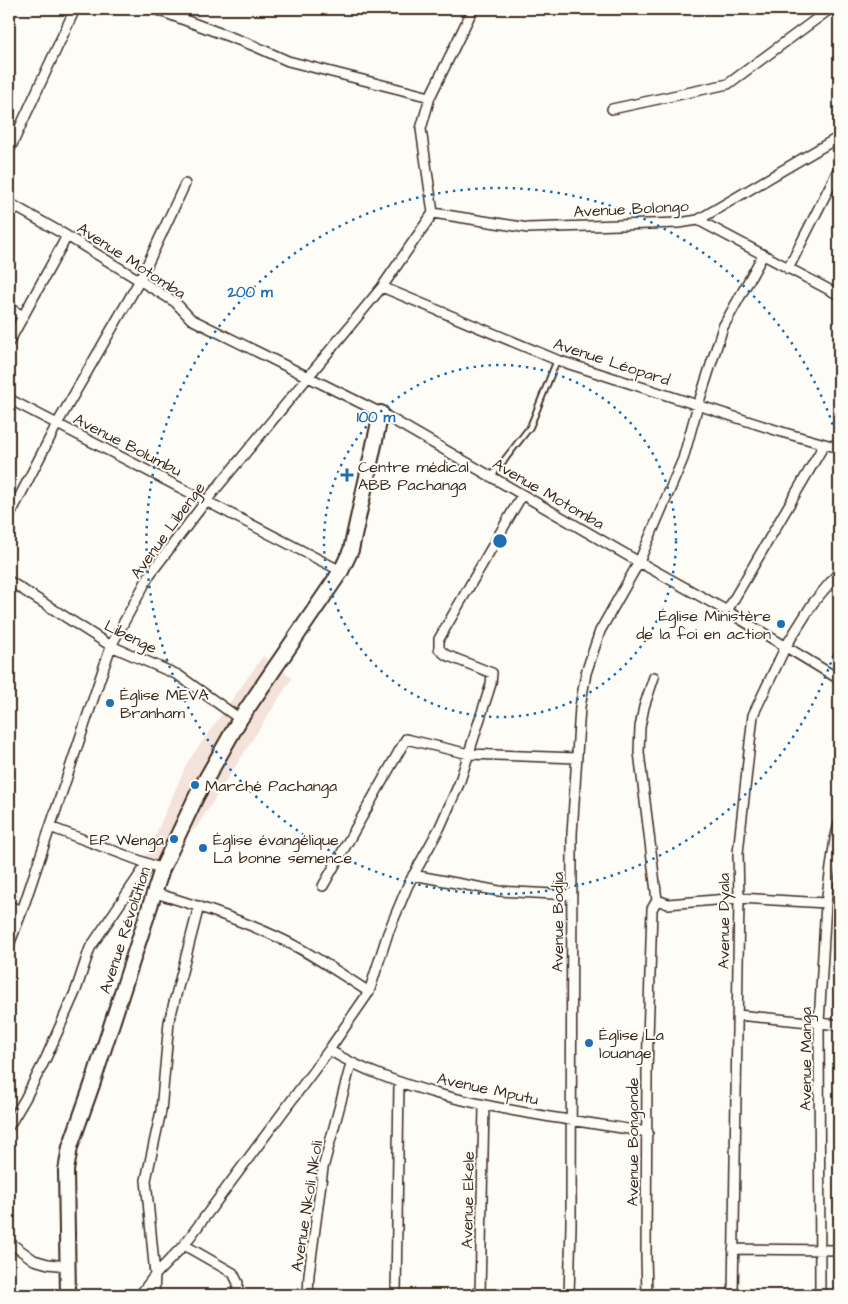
<svg xmlns="http://www.w3.org/2000/svg" width="848" height="1304" viewBox="0 0 848 1304" font-family="'Architects Daughter',sans-serif">
<style>
.built{fill:#f4e3da}
.lines{fill:none;stroke-linecap:round;stroke-linejoin:round}
.lane-casing{stroke:#3b2a1e;stroke-width:8}
.street-casing{stroke:#3b2a1e;stroke-width:12}
.secondary-casing{stroke:#3b2a1e;stroke-width:18}
.lane{stroke:#fdfcf7;stroke-width:4.5}
.street{stroke:#fdfcf7;stroke-width:9}
.secondary{stroke:#fdfcf7;stroke-width:14}
.ring{fill:none;stroke:#1f6fb2;stroke-width:2.5;stroke-dasharray:2.5 5}
.poi-dot{fill:#1f6fb2;stroke:#fdfcf7;stroke-width:2}
.labels{text-anchor:middle;stroke-width:4;stroke-linejoin:round;paint-order:stroke}
.street-label{font-size:16px;fill:#3b2a1e;stroke:#fdfcf7}
.poi-label{font-size:16px;fill:#3b2a1e;stroke:#fdfcf7;text-anchor:start}
.centre{fill:#1f6fb2;stroke:#fdfcf7;stroke-width:2.5}
.ring-label{font-size:15px;text-anchor:middle;font-weight:bold;fill:#1f6fb2;stroke:#fdfcf7;stroke-width:4;stroke-linejoin:round;paint-order:stroke}
</style>
<rect width="100%" height="100%" fill="#fdfcf7"/>
<filter id="ink" filterUnits="userSpaceOnUse"><feTurbulence type="fractalNoise" baseFrequency=".02" numOctaves="2"/><feDisplacementMap in="SourceGraphic" scale="10" xChannelSelector="R" yChannelSelector="G"/><feConvolveMatrix kernelMatrix="1 2 1 2 8 2 1 2 1" color-interpolation-filters="sRGB"/></filter>
<g filter="url(#ink)">
<path class="built" d="M 263,656 L 292,678 L 196,828 L 187,834 L 162,881 L 138,874 L 187,763 Z"/>
<g class="lines">
<defs>
<path id="lane" d="M 491,477 L 530,427 L 557,360"/>
<path id="street" d="M 155,9 L 252,45 L 288,61 L 430,97
M 612,109 L 728,84 L 830,9
M 9,151 L 75,9
M 9,203 L 67,236 L 175,302 L 191,319 L 381,413 L 639,562 L 727,611 L 839,679
M 433,213 L 528,228 L 679,223 L 698,220 L 839,137
M 433,213 L 421,129 L 430,97 L 473,9
M 698,220 L 839,295
M 788,269 L 839,168
M 382,287 L 557,360 L 785,433 L 839,448
M 9,308 L 23,316
M 9,342 L 67,236
M 9,399 L 341,571
M 9,517 L 57,424 L 140,280 L 185,184
M 9,581 L 111,646 L 178,675 L 240,719
M 727,611 L 824,445
M 654,677 L 644,707 L 640,727 L 639,752 L 657,900
M 50,827 L 162,869
M 413,875 L 499,891 L 572,895
M 323,886 L 406,739 L 469,754 L 577,758
M 155,893 C 196,905 238,919 277,937 C 310,952 339,973 369,992
M 657,900 L 668,904 L 739,898 L 826,903
M 9,906 L 22,911
M 9,945 L 22,911 L 111,646 L 150,574 L 206,501 L 382,287 L 433,213
M 738,1015 L 839,1025
M 329,1050 C 363,1071 400,1083 438,1094 C 507,1112 577,1121 648,1132
M 9,1126 L 25,1099 L 46,1058 L 76,990 L 90,948 L 147,864
M 9,1242 L 34,1260 L 48,1264 L 67,1266
M 184,1245 L 233,1273 L 238,1283 L 237,1295
M 733,1249 L 839,1250
M 140,1295 L 155,1275 L 184,1245 L 329,1050 L 369,992 L 388,933 L 408,885 L 440,827 L 459,784 L 491,684 L 492,673 L 446,655 L 439,649 L 439,639 L 522,495
M 154,1295 L 155,1275 L 146,1180 L 161,1111 L 169,1022 L 199,906
M 308,1295 L 309,1274 L 323,1168 L 351,1064
M 396,1295 L 399,1083
M 480,1295 L 484,1106
M 569,1295 L 571,1225 L 572,834 L 580,707 L 586,673 L 600,631 L 639,562 L 683,459 L 698,405 L 723,327 L 763,255
M 647,1295 L 646,1255 L 647,1072 L 652,909 L 657,900
M 733,1295 L 739,898 L 738,853 L 753,715 L 786,646 L 813,603 L 839,572
M 820,1295 L 819,1023 L 826,903 L 835,839 L 839,824"/>
<path id="secondary" d="M 68,1295 L 66,1171 L 70,1147 L 92,1085 L 162,869 L 197,795 L 240,719 L 341,571 L 351,550 L 381,413"/>
</defs>
<use href="#lane" class="lane-casing"/>
<use href="#street" class="street-casing"/>
<use href="#secondary" class="secondary-casing"/>
<use href="#lane" class="lane"/>
<use href="#street" class="street"/>
<use href="#secondary" class="secondary"/>
</g>
</g>
<g class="ring">
<circle cx="500" cy="541" r="176"/>
<path d="M838 641A353 353 0 1 1 838 441"/>
</g>
<g class="poi-dot">
<path d="M344.5 467.5h5v5h5v5h-5v5h-5v-5h-5v-5h5z"/>
<circle cx="781" cy="624" r="5"/>
<circle cx="110" cy="703" r="5"/>
<circle cx="195" cy="785" r="5"/>
<circle cx="174" cy="839" r="5"/>
<circle cx="203" cy="848" r="5"/>
<circle cx="589" cy="1043" r="5"/>
</g>
<g class="labels">
<g class="street-label">
<text transform="translate(631 208) rotate(-3)" y="6">Avenue Bolongo</text>
<text transform="translate(132 260) rotate(33)" y="6">Avenue Motomba</text>
<text transform="translate(612 361) rotate(18)" y="6">Avenue Léopard</text>
<text transform="translate(128 444) rotate(27)" y="6">Avenue Bolumbu</text>
<text transform="translate(549 493) rotate(30)" y="6">Avenue Motomba</text>
<text transform="translate(167 530) rotate(-54)" y="6">Avenue Libenge</text>
<text transform="translate(131 636) rotate(26)" y="6">Libenge</text>
<text transform="translate(723 921) rotate(-90)" y="6">Avenue Dyala</text>
<text transform="translate(557 922) rotate(-90)" y="6">Avenue Bodjia</text>
<text transform="translate(124 930) rotate(-72)" y="6">Avenue Révolution</text>
<text transform="translate(805 1059) rotate(-90)" y="6">Avenue Manga</text>
<text transform="translate(488 1088) rotate(12)" y="6">Avenue Mputu</text>
<text transform="translate(632 1142) rotate(-90)" y="6">Avenue Bongonde</text>
<text transform="translate(467 1200) rotate(-89)" y="6">Avenue Ekele</text>
<text transform="translate(306 1206) rotate(-81)" y="6">Avenue Nkoli Nkoli</text>
</g>
<g class="poi-label">
<text x="358" y="472">Centre médical<tspan x="358" dy="18">ABB Pachanga</tspan></text>
<text x="771" y="621" text-anchor="end">Église Ministère<tspan x="771" dy="18">de la foi en action</tspan></text>
<text x="120" y="700">Église MEVA<tspan x="120" dy="18">Branham</tspan></text>
<text x="205" y="791">Marché Pachanga</text>
<text x="164" y="845" text-anchor="end">EP Wenga</text>
<text x="213" y="845">Église évangélique<tspan x="213" dy="18">La bonne semence</tspan></text>
<text x="599" y="1040">Église La<tspan x="599" dy="18">louange</tspan></text>
</g>
</g>
<circle cx="500" cy="541" r="8" class="centre"/>
<g class="ring-label">
<text x="250" y="297">200 m</text>
<text x="376" y="422">100 m</text>
</g>
<rect width="848" height="1304" fill="none" stroke="#fdfcf7" stroke-width="30"/>
<rect x="15" y="15" width="818" height="1274" fill="none" stroke="#3b2a1e" stroke-width="2" filter="url(#ink)"/>
</svg>
